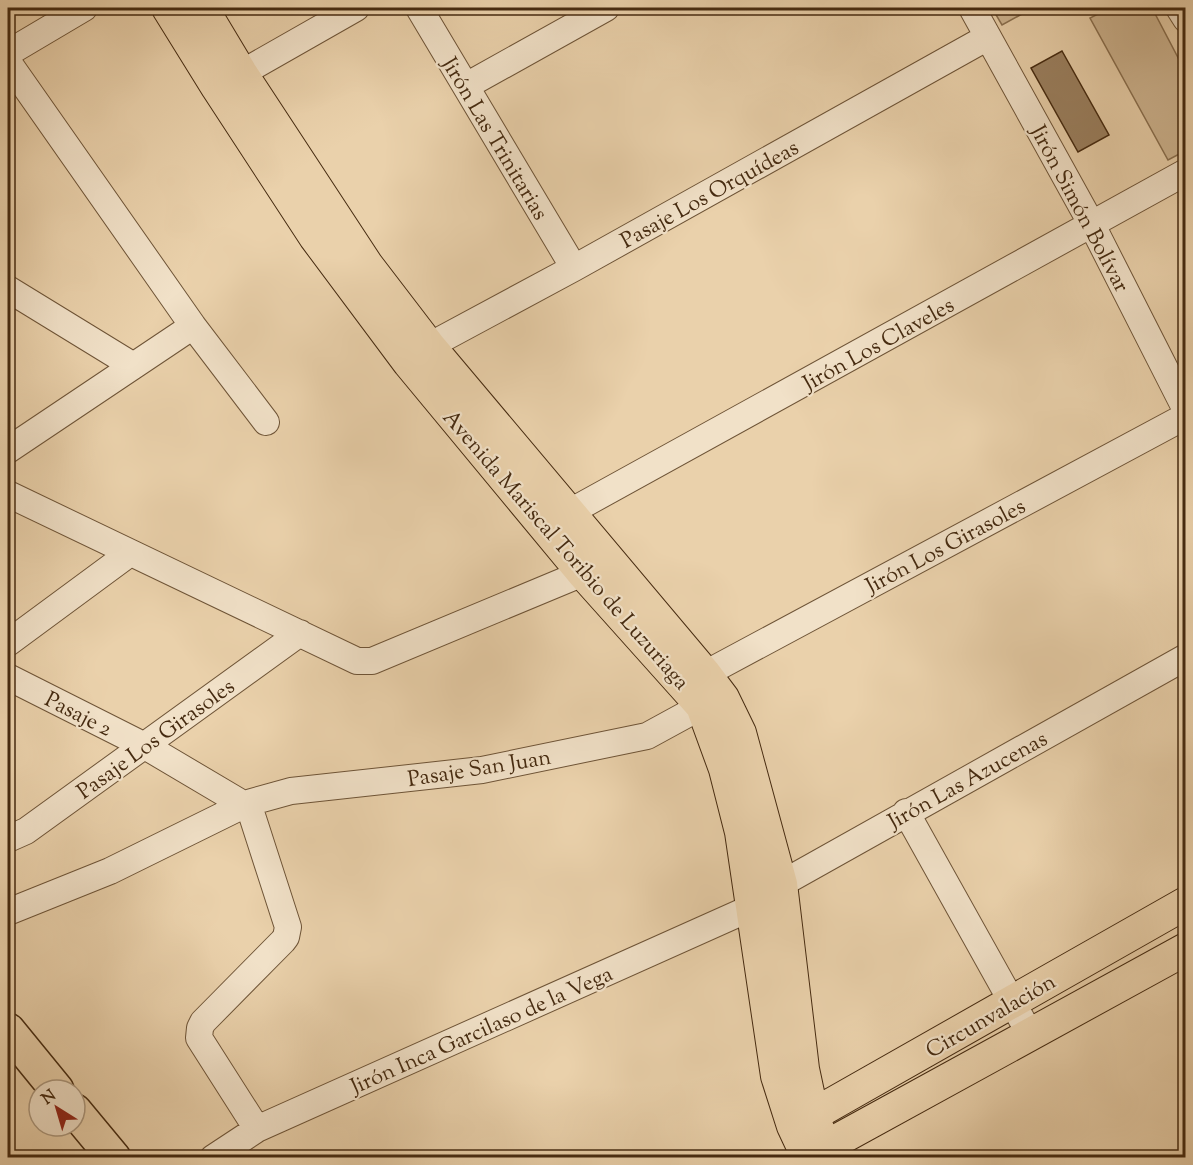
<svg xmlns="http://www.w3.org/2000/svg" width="1193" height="1165" viewBox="0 0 1193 1165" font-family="'Sorts Mill Goudy',serif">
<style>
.green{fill:#ceb591;stroke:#8a7050;stroke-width:1.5}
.building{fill:#9b8161;stroke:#452a10;stroke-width:1.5}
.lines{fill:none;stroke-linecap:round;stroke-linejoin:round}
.minor-casing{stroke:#6e5437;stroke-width:28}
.major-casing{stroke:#452a10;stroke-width:34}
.highway-casing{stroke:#452a10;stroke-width:36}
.minor{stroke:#f1e1c8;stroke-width:26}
.major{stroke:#ead1ab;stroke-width:32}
.highway{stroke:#ead1ab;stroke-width:33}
.labels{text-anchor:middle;stroke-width:4.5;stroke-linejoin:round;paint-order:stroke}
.street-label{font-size:22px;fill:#452a10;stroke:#f1e1c8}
</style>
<rect width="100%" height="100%" fill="#ead1ab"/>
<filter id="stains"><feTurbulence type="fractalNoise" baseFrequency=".00333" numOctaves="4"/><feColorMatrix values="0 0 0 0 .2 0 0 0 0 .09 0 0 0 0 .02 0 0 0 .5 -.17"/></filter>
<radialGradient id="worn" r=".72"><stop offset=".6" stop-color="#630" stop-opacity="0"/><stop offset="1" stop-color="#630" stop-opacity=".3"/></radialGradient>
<path class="green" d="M 992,8 L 1033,8 L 1002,25 Z
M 1110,8 L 1152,8 L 1185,71 L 1185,151 L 1168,160 L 1090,18 Z"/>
<path class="building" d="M 1062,51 L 1109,135 L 1078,152 L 1031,68 Z"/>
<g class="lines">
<defs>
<path id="minor" d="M 419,8 L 574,268
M 972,8 L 1092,225 L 1186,410
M 1179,8 L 1186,19
M 8,53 L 84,8
M 8,62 L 193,326 L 266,422
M 226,82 L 356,8
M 466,86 L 606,8
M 8,289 L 132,365
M 429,346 L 574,268 L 988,37
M 8,450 L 193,326
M 8,494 L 357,661 L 372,661 L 583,573
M 570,512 L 1186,172
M 8,643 L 130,553
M 705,674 L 1186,416
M 8,677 L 145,746 L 243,804
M 248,803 L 288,927 L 286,937 L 283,941 L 203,1022 L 200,1028 L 199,1038 L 257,1129
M 906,812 L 1031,1036
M 8,839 L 26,831 L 300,633
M 8,912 L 110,871 L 248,803 L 291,791 L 482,770 L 647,736 L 702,706
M 213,1158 L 257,1129 L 753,907 L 781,884 L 1186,657"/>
<path id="major" d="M 168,8 L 217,87 L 315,237 L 409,363 L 583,573 L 702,706 L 725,769 L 741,832 L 777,1076 L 793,1126 L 808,1158
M 202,8 L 241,73 L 367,265 L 429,346 L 705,674 L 723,698 L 740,733 L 781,884 L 803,1069 L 813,1116 L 825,1147 L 822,1158
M 795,1125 L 1186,903
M 806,1154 L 825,1147 L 1186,949"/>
<path id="highway" d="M 8,1030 L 57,1090
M 75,1111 L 114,1158"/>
</defs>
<use href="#minor" class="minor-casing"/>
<use href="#major" class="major-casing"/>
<use href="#highway" class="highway-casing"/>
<use href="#minor" class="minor"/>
<use href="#major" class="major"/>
<use href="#highway" class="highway"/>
</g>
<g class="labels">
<g class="street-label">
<text transform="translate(496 138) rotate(59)" y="8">Jirón Las Trinitarias</text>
<text transform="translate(709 193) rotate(-29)" y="8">Pasaje Los Orquídeas</text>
<text transform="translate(1081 208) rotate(62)" y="8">Jirón Simón Bolívar</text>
<text transform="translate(878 343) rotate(-29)" y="8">Jirón Los Claveles</text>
<text transform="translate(945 545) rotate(-28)" y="8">Jirón Los Girasoles</text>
<text transform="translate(567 549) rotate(49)" y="8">Avenida Mariscal Toribio de Luzuriaga</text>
<text transform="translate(79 713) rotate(27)" y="8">Pasaje 2</text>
<text transform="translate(155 738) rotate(-36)" y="8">Pasaje Los Girasoles</text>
<text transform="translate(479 767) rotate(-9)" y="8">Pasaje San Juan</text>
<text transform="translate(967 779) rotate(-29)" y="8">Jirón Las Azucenas</text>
<text transform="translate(990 1015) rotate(-30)" y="8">Circunvalación</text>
<text transform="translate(481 1029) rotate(-24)" y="8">Jirón Inca Garcilaso de la Vega</text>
</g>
</g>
<rect width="1193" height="1165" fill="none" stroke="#ead1ab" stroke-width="30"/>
<rect x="9" y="9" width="1175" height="1147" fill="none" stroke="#452a10" stroke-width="3"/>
<rect x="15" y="15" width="1163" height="1135" fill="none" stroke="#452a10" stroke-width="1.5"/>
<g transform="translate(57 1108) rotate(323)"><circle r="28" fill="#f1e1c8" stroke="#ac987e" stroke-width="1.5"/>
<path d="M0-4.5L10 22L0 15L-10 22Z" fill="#8f2418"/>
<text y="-9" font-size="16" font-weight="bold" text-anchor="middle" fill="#452a10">N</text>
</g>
<rect width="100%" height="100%" filter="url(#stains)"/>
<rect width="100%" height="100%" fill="url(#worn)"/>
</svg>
